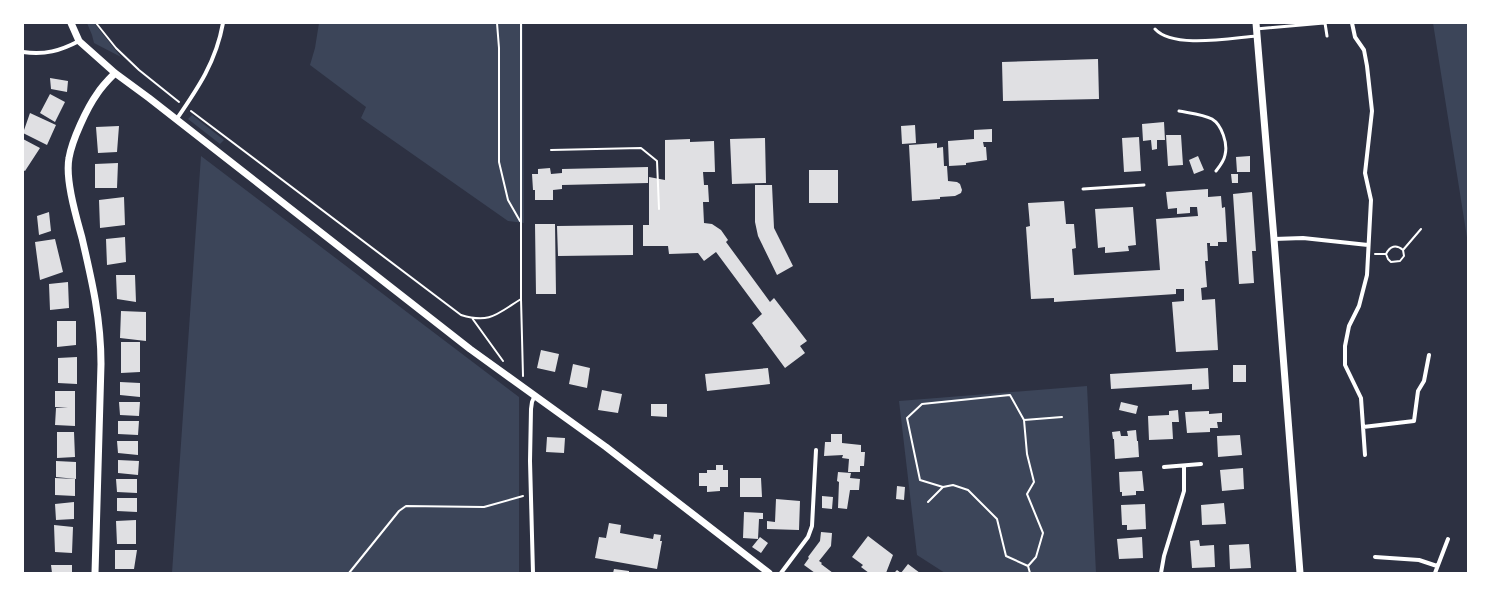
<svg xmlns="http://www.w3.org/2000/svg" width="1491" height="596" viewBox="0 0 1491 596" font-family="'Source Sans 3',sans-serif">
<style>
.green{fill:#3c4559}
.building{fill:#e0e0e3}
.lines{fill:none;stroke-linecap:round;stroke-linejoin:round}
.path{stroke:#fff;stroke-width:2}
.service{stroke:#fff;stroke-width:3}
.minor{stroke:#fff;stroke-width:4}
.tertiary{stroke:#fff;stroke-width:7}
</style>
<rect width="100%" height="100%" fill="#2d3142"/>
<path class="green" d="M 87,23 L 94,23 L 121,57 L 94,43 L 92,35 Z
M 319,23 L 523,23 L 524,223 L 508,221 L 361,118 L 366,107 L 310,65 L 315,48 Z
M 1433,23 L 1468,23 L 1468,244 Z
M 192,115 L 224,140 L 220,144 L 188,119 Z
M 201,156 L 519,397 L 519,573 L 172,573 Z
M 1087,386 L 1096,573 L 945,573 L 917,555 L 899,401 Z"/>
<path class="building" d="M 1098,59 L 1099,99 L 1003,101 L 1002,62 Z
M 50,78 L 68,81 L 67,92 L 51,89 Z
M 50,94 L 65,102 L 55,122 L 40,113 Z
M 30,113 L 56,125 L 47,145 L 23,133 Z
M 1164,122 L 1165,140 L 1157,140 L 1157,149 L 1152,150 L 1151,140 L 1143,141 L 1142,124 Z
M 915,125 L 916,143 L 902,144 L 901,126 Z
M 119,126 L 117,152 L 98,153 L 96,127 Z
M 992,129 L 992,142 L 983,142 L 984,147 L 986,147 L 987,160 L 966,163 L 966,165 L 949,166 L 948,141 L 974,139 L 974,130 Z
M 1166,135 L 1181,135 L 1183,165 L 1168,166 Z
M 1139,137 L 1141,171 L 1124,172 L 1122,138 Z
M 765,138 L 766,183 L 732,184 L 730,139 Z
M 23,139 L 40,148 L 25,171 L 23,170 Z
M 690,139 L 690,142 L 714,141 L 715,172 L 703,172 L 704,185 L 708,185 L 709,202 L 703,202 L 704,223 L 712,224 L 721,230 L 728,240 L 726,242 L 770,302 L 774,298 L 807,341 L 800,346 L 805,353 L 785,368 L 752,323 L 762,314 L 716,252 L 704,261 L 698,253 L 669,254 L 668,246 L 643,246 L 643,225 L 649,225 L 649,177 L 665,180 L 665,140 Z
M 937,143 L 937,148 L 943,147 L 944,166 L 947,166 L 948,181 L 957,182 L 960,184 L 962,190 L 961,193 L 955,196 L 940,197 L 940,199 L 912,201 L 909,145 Z
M 1198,156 L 1204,170 L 1194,174 L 1189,160 Z
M 1250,156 L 1250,172 L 1237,172 L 1236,157 Z
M 118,163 L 117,188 L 95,188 L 95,164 Z
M 648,167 L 648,183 L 562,185 L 562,189 L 553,190 L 553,200 L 535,200 L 535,190 L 533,190 L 532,174 L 538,174 L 538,169 L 550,168 L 551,174 L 562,173 L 562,169 Z
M 809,170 L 838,170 L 838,203 L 809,203 Z
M 1231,174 L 1238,174 L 1238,183 L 1232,183 Z
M 755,185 L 772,185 L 774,228 L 793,266 L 777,275 L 758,236 L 755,222 Z
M 1208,189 L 1208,197 L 1221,196 L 1222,208 L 1225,207 L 1227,242 L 1218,242 L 1218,246 L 1210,246 L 1210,243 L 1207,243 L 1208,261 L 1205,261 L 1207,287 L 1201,288 L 1202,300 L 1215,299 L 1218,350 L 1176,352 L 1172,302 L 1184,301 L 1184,289 L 1176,289 L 1176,294 L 1054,302 L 1054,298 L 1031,299 L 1026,227 L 1030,226 L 1028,203 L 1064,201 L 1066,224 L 1074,224 L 1076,248 L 1072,249 L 1074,275 L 1160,270 L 1156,219 L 1198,216 L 1197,207 L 1190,207 L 1190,213 L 1177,214 L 1177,208 L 1168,209 L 1166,192 Z
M 1252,192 L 1256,251 L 1252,251 L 1254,283 L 1239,284 L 1233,194 Z
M 124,197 L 125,225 L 100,228 L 99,200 Z
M 1133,207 L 1136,245 L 1128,246 L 1129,251 L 1105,253 L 1105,247 L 1098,248 L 1095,209 Z
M 49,212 L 51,231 L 39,235 L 37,216 Z
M 535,224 L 555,224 L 556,294 L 536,294 Z
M 633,225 L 633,255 L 558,256 L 557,226 Z
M 125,237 L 126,262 L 107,265 L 106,239 Z
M 55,239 L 63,272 L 40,280 L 35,242 Z
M 116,275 L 135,275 L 136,302 L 117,299 Z
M 68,282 L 69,308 L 50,310 L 49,284 Z
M 121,311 L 146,312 L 146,341 L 120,338 Z
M 57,321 L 76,321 L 76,345 L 57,347 Z
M 121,342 L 140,342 L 140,372 L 121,373 Z
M 541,350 L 559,354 L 555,372 L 537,368 Z
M 77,357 L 77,384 L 58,383 L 58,358 Z
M 573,364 L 590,368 L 587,388 L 569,384 Z
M 1233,365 L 1246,365 L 1246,382 L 1233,382 Z
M 768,368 L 770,384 L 707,391 L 705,374 Z
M 1208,368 L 1209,389 L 1192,390 L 1192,384 L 1111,389 L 1110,374 Z
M 120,382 L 140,383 L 140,397 L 120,395 Z
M 602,390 L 622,394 L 618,413 L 598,410 Z
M 55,391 L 75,391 L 75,426 L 55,425 L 56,408 L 68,408 L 55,407 Z
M 119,402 L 140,402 L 139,416 L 120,415 Z
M 1121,402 L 1138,406 L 1136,414 L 1119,410 Z
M 651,404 L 667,404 L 667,417 L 651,416 Z
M 1178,410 L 1179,422 L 1172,422 L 1173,439 L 1149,440 L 1148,416 L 1169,415 L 1169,411 Z
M 1209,411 L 1209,414 L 1222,413 L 1222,422 L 1217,422 L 1218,428 L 1210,428 L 1210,432 L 1187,433 L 1185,412 Z
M 118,421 L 139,421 L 138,435 L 118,434 Z
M 1136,430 L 1137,441 L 1138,441 L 1139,457 L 1115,459 L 1114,439 L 1113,439 L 1112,432 L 1120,431 L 1121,436 L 1128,436 L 1127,431 Z
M 57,432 L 74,432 L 75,457 L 57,458 Z
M 831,434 L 842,434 L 842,443 L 861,445 L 861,452 L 865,452 L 864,466 L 860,466 L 860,472 L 848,472 L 849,459 L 842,458 L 843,455 L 824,456 L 825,442 L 831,442 Z
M 1240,435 L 1242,455 L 1218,457 L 1217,436 Z
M 547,437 L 565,438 L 564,453 L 546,452 Z
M 117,441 L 138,441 L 138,455 L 118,453 Z
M 118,460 L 139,461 L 138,475 L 118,473 Z
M 56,461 L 76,462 L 76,479 L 56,477 Z
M 716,465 L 723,465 L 723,470 L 728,470 L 728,487 L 720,487 L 720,491 L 707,492 L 707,486 L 699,486 L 699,473 L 707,473 L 707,470 L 716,470 Z
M 1243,468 L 1244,489 L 1222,491 L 1220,470 Z
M 1142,471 L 1144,491 L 1136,491 L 1136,495 L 1122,496 L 1122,492 L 1120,492 L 1119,472 Z
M 838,472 L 851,473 L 850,478 L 860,479 L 859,490 L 850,490 L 847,509 L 838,508 L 839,482 L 837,481 Z
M 55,478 L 75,479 L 75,496 L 55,495 Z
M 740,478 L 761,478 L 762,497 L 740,497 Z
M 116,479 L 137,479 L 137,493 L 117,492 Z
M 897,486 L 905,487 L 904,500 L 896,499 Z
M 822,496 L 833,497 L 832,509 L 822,508 Z
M 117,498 L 137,498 L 137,512 L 117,511 Z
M 776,499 L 800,501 L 799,530 L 767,529 L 767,521 L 775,522 Z
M 74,502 L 74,519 L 56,520 L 55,504 Z
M 1224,503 L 1226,524 L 1202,525 L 1201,505 Z
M 1145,504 L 1146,529 L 1127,530 L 1127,525 L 1122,525 L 1121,505 Z
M 744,512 L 763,513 L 763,519 L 759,519 L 758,539 L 743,538 Z
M 136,520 L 136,544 L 117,544 L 116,521 Z
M 609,523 L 621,525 L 620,533 L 653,539 L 654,534 L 661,535 L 660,541 L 662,541 L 657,569 L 595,558 L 599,537 L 606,538 Z
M 54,525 L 73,527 L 72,553 L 55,552 Z
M 821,532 L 832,533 L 831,546 L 819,561 L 822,563 L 821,564 L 833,573 L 815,573 L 804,565 L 809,558 L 808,557 L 820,541 Z
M 868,536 L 893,555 L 886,573 L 869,573 L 861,567 L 863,565 L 852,557 Z
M 760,537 L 768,543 L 761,553 L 752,547 Z
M 1142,537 L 1143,558 L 1119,559 L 1117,539 Z
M 1199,540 L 1200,546 L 1214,545 L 1215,567 L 1192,568 L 1190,541 Z
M 1249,544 L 1251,568 L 1230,569 L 1229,545 Z
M 115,550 L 137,550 L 134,569 L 115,569 Z
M 908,564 L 920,573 L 894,573 L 897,570 L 901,573 Z
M 51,565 L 72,565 L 72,573 L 52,573 Z
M 614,569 L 629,571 L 629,573 L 613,573 Z"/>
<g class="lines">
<path class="path" d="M 96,23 L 116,48 L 139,70 L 179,102
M 497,23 L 499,48 L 499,162 L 508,200 L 520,221
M 521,23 L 521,299 L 523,376
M 191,111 L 461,315 C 490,324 497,314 521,299
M 551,150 L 641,148 L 657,161 L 659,209
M 1403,250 L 1421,229
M 1375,254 L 1386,254 C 1390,246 1396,244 1403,250 L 1404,256 L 1400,261 L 1391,262 L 1388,259 L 1386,254
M 472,318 L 503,361
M 1010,395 L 1024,420 L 1027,454 L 1034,482 L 1027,494 L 1043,533 L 1036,557 L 1028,566 L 1006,556 L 997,519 L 968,490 L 953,485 L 943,487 L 920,480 L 907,418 L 922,404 Z
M 1024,420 L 1062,417
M 928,502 L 943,487
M 1028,566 L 1030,573
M 349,573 L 399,511 L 406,506 L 484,507 L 523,496"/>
<path class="service" d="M 1325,23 L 1327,36
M 1155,29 C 1173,49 1231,38 1257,36
M 1256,29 L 1324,23
M 1179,111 C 1189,113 1203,114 1212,119 C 1222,125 1228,144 1225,155 C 1224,161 1220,166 1216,171
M 1083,189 L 1144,185"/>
<path class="minor" d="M 1352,23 L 1355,37 L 1364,50 L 1367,66 L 1372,111 L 1365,173 L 1371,200 L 1367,275 L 1359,306 L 1349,326 L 1345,346 L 1345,365 L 1361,398 L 1365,455
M 23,52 C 45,55 60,51 79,41
M 176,120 C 198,88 216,62 223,23
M 1274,239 L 1303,238 L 1368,245
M 1363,427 L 1414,421 L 1418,391 L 1424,381 L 1429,355
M 1164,467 L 1201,464
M 1375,557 L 1419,560 L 1437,566
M 533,573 L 530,461 L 531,409 L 532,402 L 535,395
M 781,573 L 808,537 L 812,526 L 816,450
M 1161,573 L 1164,556 L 1184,491 L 1184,466
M 1435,573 L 1448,539"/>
<path class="tertiary" d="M 71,23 L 79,41 L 115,73 L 149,98 L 470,349 L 606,447 L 769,573
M 1256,23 L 1274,239 L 1300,573
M 95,573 L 101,364 C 101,319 92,281 82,238 C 76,216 65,179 69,158 C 72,140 87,108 97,94 C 102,86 108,80 115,73"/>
</g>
<rect width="1491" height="596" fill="none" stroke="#ffffff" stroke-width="48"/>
</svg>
